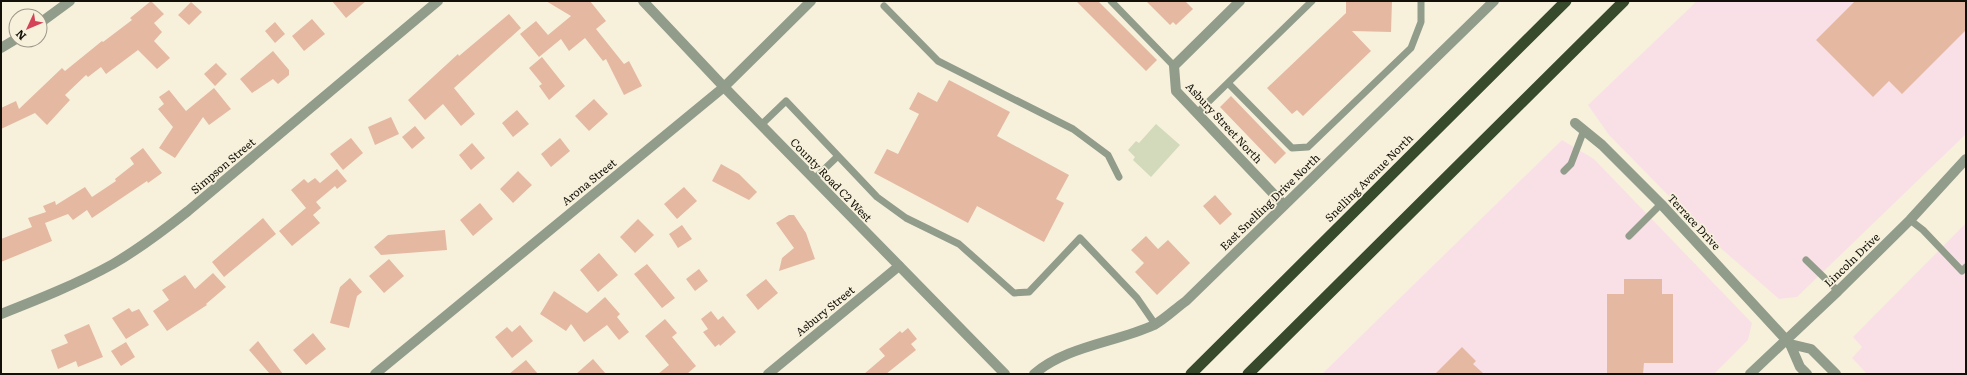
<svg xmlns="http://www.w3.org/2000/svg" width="1967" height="375" viewBox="0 0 1967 375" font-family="Literata,serif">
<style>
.commercial{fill:#f9e0e7}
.green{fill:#d3dabc}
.building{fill:#e5b8a2}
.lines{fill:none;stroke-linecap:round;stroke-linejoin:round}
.service{stroke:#919c8b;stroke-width:7}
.minor{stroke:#919c8b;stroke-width:10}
.tertiary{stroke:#919c8b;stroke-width:10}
.trunk{stroke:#384a2c;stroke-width:11}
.labels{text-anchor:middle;stroke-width:3.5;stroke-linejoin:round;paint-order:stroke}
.street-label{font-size:11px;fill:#121008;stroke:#f7f1dc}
</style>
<rect width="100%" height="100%" fill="#f7f1dc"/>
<path class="commercial" d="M 1697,1 L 1966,1 L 1966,134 L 1797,297 L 1779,299 L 1717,245 L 1609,135 L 1588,105 Z
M 1562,140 L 1594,159 L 1752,323 L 1748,340 L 1714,374 L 1322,374 Z
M 1966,223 L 1966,374 L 1867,374 L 1852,358 L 1862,347 L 1853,337 Z"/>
<path class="green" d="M 1156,124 L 1180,145 L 1151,177 L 1133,160 L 1135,157 L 1128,150 L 1136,141 L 1139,143 Z"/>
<path class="building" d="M 151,1 L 164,14 L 154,23 L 162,32 L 154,41 L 170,58 L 157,69 L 138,50 L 106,74 L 101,67 L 88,77 L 86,75 L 65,95 L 70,100 L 47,125 L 35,113 L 1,129 L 1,108 L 16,101 L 19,109 L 62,68 L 65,71 L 102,41 L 103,42 L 132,20 L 130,18 Z
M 332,1 L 366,1 L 346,18 Z
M 546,1 L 590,1 L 606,21 L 596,29 L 624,64 L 629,61 L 642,86 L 624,95 L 606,59 L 603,61 L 585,38 L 569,51 L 561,39 L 539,57 L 520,34 L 536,21 L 548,35 L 571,16 Z
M 1076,1 L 1098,1 L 1157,60 L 1146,71 Z
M 1146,1 L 1185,1 L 1193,9 L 1176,25 L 1173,22 L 1170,25 Z
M 1346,1 L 1392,1 L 1391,32 L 1352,31 L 1371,51 L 1303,116 L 1297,110 L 1292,114 L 1267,88 L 1346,13 Z
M 1855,1 L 1966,1 L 1966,30 L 1902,94 L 1889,81 L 1873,97 L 1816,40 Z
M 191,2 L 202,12 L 189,25 L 178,15 Z
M 509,14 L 521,28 L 454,88 L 475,114 L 461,126 L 443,104 L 425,120 L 408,100 L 458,54 L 459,56 Z
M 312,19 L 325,34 L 304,51 L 292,36 Z
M 275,22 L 285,34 L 275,43 L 265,31 Z
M 273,51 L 289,70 L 289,75 L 278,84 L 273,79 L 252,93 L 240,79 Z
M 542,57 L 565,86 L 549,100 L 539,86 L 542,84 L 529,68 Z
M 216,63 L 227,74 L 215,86 L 204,74 Z
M 949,80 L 1010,112 L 997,136 L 1069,175 L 1056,199 L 1064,203 L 1044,242 L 977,206 L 968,223 L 874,173 L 887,149 L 898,154 L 919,114 L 909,109 L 918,92 L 937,102 Z
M 214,88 L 231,109 L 209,125 L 203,117 L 175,158 L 159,148 L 173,127 L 158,109 L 164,104 L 159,97 L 169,90 L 186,111 Z
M 1231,96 L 1286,153 L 1275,164 L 1220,107 Z
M 594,99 L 608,114 L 589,131 L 575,116 Z
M 517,110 L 529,124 L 513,137 L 502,123 Z
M 391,117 L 399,134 L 375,145 L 368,127 Z
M 415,126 L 425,138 L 412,149 L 402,137 Z
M 351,138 L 363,153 L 343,170 L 330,154 Z
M 560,138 L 570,151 L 551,167 L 541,154 Z
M 472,143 L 485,158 L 471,170 L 459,155 Z
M 143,148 L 162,173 L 148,183 L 147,181 L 92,218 L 87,210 L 73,220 L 68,214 L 45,223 L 52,241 L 1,262 L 1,239 L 32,227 L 28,218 L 46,212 L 43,206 L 55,201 L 56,205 L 85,187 L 92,197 L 116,181 L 115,179 L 134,164 L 130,158 Z
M 721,164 L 739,174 L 757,192 L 749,200 L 712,181 Z
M 337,169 L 347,181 L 337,189 L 335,186 L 316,202 L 321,208 L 313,215 L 320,223 L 292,246 L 279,231 L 306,208 L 291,190 L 304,179 L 308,183 L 315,178 L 320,183 Z
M 518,171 L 532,185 L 513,203 L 500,189 Z
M 684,187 L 697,201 L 677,219 L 664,204 Z
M 1215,195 L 1232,214 L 1220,225 L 1203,206 Z
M 480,203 L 493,219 L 473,236 L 460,220 Z
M 789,215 L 794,215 L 806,233 L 815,259 L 779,271 L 782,258 L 794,248 L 776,223 Z
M 263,218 L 276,234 L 224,277 L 212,262 Z
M 638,219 L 654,235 L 635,253 L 620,237 Z
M 682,225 L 692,239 L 678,248 L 669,234 Z
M 445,230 L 447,250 L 381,255 L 374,247 L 388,235 Z
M 1146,236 L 1158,249 L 1168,240 L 1190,263 L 1157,295 L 1135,272 L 1144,263 L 1131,250 Z
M 599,253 L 618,275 L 598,292 L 580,270 Z
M 389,259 L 404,276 L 384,293 L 369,276 Z
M 647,264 L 675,298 L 662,308 L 634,274 Z
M 699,269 L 708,281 L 695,291 L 686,279 Z
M 213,273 L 226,287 L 206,304 L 207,305 L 167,331 L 153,311 L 169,300 L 162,290 L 185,275 L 195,289 Z
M 350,278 L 362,292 L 357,296 L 349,328 L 330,323 L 340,287 Z
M 766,279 L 778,293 L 758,310 L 746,295 Z
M 1624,279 L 1662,279 L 1662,294 L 1673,294 L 1673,363 L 1644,363 L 1643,374 L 1607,374 L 1607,294 L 1624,294 Z
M 554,291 L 587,313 L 605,297 L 620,314 L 617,317 L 629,332 L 619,340 L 607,325 L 584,342 L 571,324 L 566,331 L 540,314 Z
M 129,308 L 132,312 L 139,309 L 149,325 L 126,339 L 112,318 Z
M 711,311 L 718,320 L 723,316 L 736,332 L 720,346 L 719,344 L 715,347 L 703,332 L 708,329 L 701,319 Z
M 665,319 L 677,333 L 672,337 L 696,366 L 687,374 L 658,374 L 669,365 L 645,336 Z
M 89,324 L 103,357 L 78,367 L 76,361 L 58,369 L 51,350 L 68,343 L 64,335 Z
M 520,325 L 533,341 L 512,358 L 495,337 L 507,327 L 512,332 Z
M 908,328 L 917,339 L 911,344 L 916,350 L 886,374 L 864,374 L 885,356 L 879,349 L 900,331 L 902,333 Z
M 313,333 L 326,349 L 306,365 L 293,350 Z
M 258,341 L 283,374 L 270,374 L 249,350 Z
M 126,342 L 135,357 L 121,366 L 111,351 Z
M 1462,347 L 1476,361 L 1473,364 L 1484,374 L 1435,374 Z
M 593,359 L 606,374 L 576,374 Z
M 526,360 L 538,374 L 509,374 Z"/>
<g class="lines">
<path class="service" d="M 1111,1 L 1174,66
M 884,6 L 938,61 L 1073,129 L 1108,155 L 1119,177
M 1228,83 L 1292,148 L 1308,147 L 1411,48 L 1421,22 L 1421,1
M 1197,113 L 1312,1
M 761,125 L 786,101 L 877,197 L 906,218 L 959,244 L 1014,293 L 1029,292 L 1080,238 L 1137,298 L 1155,324
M 1564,171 L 1571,164 L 1584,130
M 814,179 L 838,156
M 1910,220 L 1923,230 L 1962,271 L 1966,267
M 1629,236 L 1661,204
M 1806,260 L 1838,291"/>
<path class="minor" d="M 1240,1 L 1174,66 L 1176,91 L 1284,205
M 40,23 L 70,1
M 1,48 L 16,39
M 1575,123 L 1602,145 L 1661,204 L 1790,344
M 1,314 C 39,299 77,284 113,264 C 139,249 164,230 188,211 L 438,1
M 375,374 L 724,87 L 811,1
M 768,374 L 899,266"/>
<path class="tertiary" d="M 643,1 L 724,87 L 1005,374
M 1790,344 L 1811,349 L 1836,374
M 1790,344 L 1800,367 L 1807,374
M 1034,374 C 1067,346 1114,343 1154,325 C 1165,319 1176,308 1186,301 L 1494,1
M 1750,374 L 1838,291 L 1910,220 L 1966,159"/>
<path class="trunk" d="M 1191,374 L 1566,1
M 1248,374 L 1624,1"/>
</g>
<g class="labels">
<g class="street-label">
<text transform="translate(1224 123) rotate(47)" y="4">Asbury Street North</text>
<text transform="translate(223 166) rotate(-40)" y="4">Simpson Street</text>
<text transform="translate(1369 178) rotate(-45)" y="4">Snelling Avenue North</text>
<text transform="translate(831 180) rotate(46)" y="4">County Road C2 West</text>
<text transform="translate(589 182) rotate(-39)" y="4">Arona Street</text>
<text transform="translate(1270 202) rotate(-44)" y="4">East Snelling Drive North</text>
<text transform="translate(1694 222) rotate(47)" y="4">Terrace Drive</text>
<text transform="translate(1852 260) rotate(-44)" y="4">Lincoln Drive</text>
<text transform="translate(825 311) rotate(-39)" y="4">Asbury Street</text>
</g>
</g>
<rect width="1967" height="375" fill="none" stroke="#121008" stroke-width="4"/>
<g transform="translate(28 28) rotate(226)"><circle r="19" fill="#f7f1dc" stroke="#9b9787"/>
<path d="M0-3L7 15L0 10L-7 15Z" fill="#d44458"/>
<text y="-6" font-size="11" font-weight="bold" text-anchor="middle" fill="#121008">N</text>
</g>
</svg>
